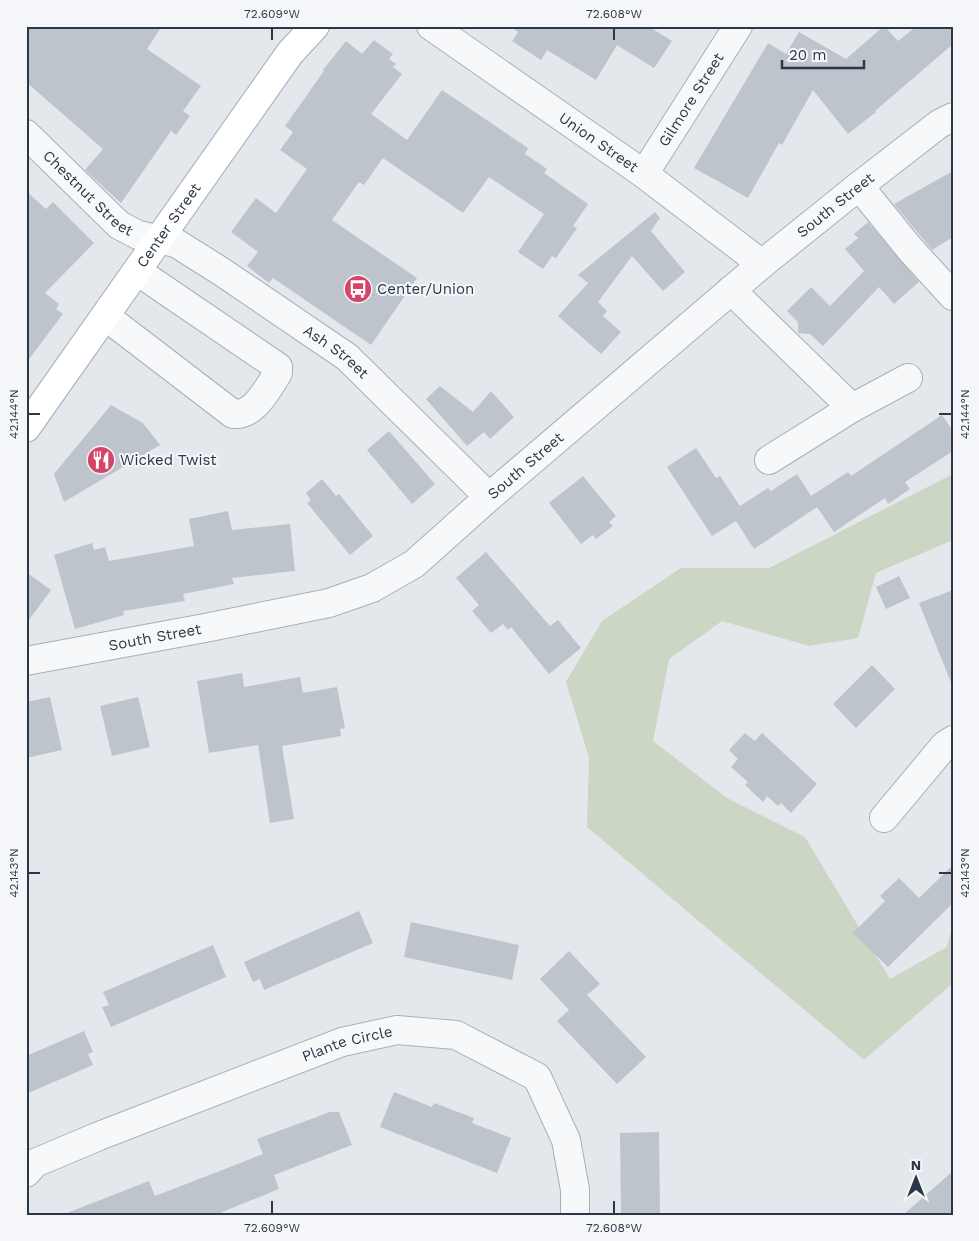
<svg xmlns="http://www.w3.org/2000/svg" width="979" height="1241" viewBox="0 0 979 1241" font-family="'Work Sans',sans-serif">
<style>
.green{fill:#cbd6c4}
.building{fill:#bdc4cc}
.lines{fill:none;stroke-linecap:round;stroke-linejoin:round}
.minor-casing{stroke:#a8afb7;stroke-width:30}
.major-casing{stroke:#a2adb9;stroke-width:30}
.minor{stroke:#f7f8fa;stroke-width:28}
.major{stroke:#fff;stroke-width:28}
.ticks{fill:none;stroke:#2a3746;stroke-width:2}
.labels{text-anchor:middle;stroke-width:4;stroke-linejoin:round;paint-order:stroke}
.street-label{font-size:15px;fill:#2a3746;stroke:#f4f6f9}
.poi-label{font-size:15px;fill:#2a3746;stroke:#f4f6f9;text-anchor:start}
.neatline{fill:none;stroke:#2a3746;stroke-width:2}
.ticks-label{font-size:12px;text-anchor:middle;fill:#2a3746}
</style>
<rect width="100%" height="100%" fill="#e4e8ec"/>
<path class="green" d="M 953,474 L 953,540 L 876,573 L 858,638 L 809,646 L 722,621 L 669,659 L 653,741 L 727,798 L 805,837 L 890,979 L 947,947 L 953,923 L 953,983 L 864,1060 L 587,827 L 589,758 L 566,682 L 602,621 L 681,568 L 769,568 Z"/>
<path class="building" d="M 26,26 L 162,26 L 147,49 L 201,86 L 183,111 L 190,116 L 176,135 L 171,131 L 121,203 L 85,170 L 103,149 L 26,82 Z
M 510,26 L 648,26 L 672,41 L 654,68 L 617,45 L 596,80 L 547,50 L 541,60 L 512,41 L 518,32 Z
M 884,26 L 898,41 L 917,26 L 953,26 L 953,44 L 875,111 L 876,112 L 848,134 L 813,90 L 782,145 L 779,143 L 748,198 L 694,168 L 768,43 L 786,54 L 799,32 L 846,59 Z
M 374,40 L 393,54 L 389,59 L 396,64 L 393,67 L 402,74 L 371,114 L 407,140 L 442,90 L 528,148 L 525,154 L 547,169 L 544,173 L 588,204 L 573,226 L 577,228 L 556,258 L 552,256 L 543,269 L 518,252 L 544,214 L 489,177 L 463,213 L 383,158 L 364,185 L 359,182 L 332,220 L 417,278 L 371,345 L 273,278 L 269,283 L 247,266 L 258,252 L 231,232 L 256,198 L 276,213 L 307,169 L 280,150 L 293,132 L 285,126 L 324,71 L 323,70 L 346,41 L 362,54 Z
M 953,171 L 953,237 L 932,250 L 894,204 Z
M 26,191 L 46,209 L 53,202 L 94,243 L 45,293 L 59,304 L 56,309 L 63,314 L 26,363 Z
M 655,212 L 660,218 L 651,231 L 685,272 L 663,291 L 632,256 L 598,302 L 607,311 L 603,316 L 621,332 L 601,354 L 558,316 L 588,283 L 578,275 Z
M 868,222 L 919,282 L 894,304 L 879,287 L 823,346 L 810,334 L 798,333 L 798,322 L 787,311 L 811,287 L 830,306 L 864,271 L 845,249 L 858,238 L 854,234 Z
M 440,386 L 473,412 L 491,391 L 514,417 L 490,439 L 484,432 L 467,446 L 426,399 Z
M 111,405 L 143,423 L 160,445 L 64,502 L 54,474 Z
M 942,415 L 953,431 L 953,451 L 905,482 L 910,489 L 888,504 L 885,498 L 834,532 L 817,507 L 754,549 L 736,521 L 712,536 L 667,467 L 696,448 L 716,478 L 720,476 L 740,506 L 768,488 L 771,491 L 797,474 L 811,496 L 848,472 L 851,476 Z
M 389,431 L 435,484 L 412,504 L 367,450 Z
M 583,476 L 616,516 L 609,522 L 613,526 L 596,539 L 593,535 L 581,544 L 549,503 Z
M 322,479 L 336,496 L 339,494 L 373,536 L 350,555 L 307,503 L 311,500 L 306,493 Z
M 228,511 L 232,530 L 290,524 L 295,571 L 232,578 L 234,584 L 183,594 L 185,601 L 123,611 L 124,615 L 75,629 L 54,555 L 92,543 L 94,550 L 105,547 L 109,561 L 194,546 L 189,519 Z
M 486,552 L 550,626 L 558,620 L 581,648 L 549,674 L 511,627 L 508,630 L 503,624 L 491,633 L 472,611 L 479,605 L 456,578 Z
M 26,572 L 51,590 L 26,624 Z
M 899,576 L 910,598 L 886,609 L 876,587 Z
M 953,590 L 953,685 L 952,685 L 919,603 Z
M 872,665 L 895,689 L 856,728 L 833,704 Z
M 242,673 L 244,687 L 300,677 L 303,693 L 337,687 L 345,728 L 340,729 L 341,736 L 282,746 L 294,819 L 270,823 L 258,745 L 209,753 L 197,681 Z
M 50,697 L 62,750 L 26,758 L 26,702 Z
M 138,697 L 150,747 L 112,756 L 100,706 Z
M 745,733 L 755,741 L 762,733 L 817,784 L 791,813 L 781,803 L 778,806 L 767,796 L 763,802 L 745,785 L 748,782 L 731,767 L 738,759 L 729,750 Z
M 953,865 L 953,903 L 888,967 L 853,933 L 885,901 L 880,896 L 899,878 L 919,898 Z
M 359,911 L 373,943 L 264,990 L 260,979 L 253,982 L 244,962 Z
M 411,922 L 519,945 L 512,980 L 404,957 Z
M 213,945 L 226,977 L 111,1027 L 102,1007 L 109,1005 L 103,992 Z
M 569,951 L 600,984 L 587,995 L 646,1057 L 617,1084 L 557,1021 L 569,1010 L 540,979 Z
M 84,1031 L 93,1052 L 88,1054 L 93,1065 L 26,1094 L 26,1056 Z
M 394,1092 L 432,1107 L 434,1103 L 474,1118 L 472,1123 L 511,1138 L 497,1173 L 380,1127 Z
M 330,1112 L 339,1112 L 352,1145 L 274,1175 L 279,1189 L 215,1215 L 67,1215 L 67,1213 L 149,1181 L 155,1196 L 225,1169 L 263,1154 L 257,1139 Z
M 659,1132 L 660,1215 L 621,1215 L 620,1133 Z
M 953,1171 L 953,1215 L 903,1215 Z"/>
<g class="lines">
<defs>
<g id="minor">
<path id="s1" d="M 431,26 L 644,174 L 762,264"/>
<path id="s2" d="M 26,134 L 119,225 L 138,235 L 176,243 L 222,272 L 347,357 L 489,497"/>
<path id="s3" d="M 644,174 L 738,26"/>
<path d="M 859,186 L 910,249 L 953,296"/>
<path d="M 731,290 L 852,408 L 908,378"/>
<path d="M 105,316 L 233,414 C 255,416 267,389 278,373 L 278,367 L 137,271"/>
<path d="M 769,460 L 852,408"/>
<path id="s4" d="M 26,661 L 205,628 L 329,603 L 372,588 L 414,564 L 489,497 L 762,264 L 859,186 L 939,124 L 953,117"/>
<path d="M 884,818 L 945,745 L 953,740"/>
<path id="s5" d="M 26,1173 L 35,1163 L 99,1136 L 342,1042 L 397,1030 L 456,1035 L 537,1077 L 566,1140 L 575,1190 L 575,1215"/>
</g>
<g id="major">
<path id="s6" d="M 26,428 L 290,53 L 315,26"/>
</g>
</defs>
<use href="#minor" class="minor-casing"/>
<use href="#major" class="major-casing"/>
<use href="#minor" class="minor"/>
<use href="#major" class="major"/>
</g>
<path class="ticks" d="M 272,28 L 272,40M 614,28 L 614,40M 28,414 L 40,414M 939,414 L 952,414M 28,873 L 40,873M 939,873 L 952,873M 272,1201 L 272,1214M 614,1201 L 614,1214"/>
<defs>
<symbol id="bus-disc" viewBox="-11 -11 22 22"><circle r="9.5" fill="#d54568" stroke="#f4f6f9"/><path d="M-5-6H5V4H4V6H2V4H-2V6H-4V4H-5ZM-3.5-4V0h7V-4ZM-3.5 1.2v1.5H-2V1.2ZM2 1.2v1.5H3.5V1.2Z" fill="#fff"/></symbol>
<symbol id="restaurant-disc" viewBox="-11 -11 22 22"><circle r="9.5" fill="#d54568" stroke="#f4f6f9"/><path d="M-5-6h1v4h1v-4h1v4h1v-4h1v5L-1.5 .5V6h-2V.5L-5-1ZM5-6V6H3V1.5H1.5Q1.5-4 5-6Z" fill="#fff"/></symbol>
</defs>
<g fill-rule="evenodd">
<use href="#bus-disc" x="342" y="273" width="32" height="32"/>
<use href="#restaurant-disc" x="85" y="444" width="32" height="32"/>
</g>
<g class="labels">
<g class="street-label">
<text dy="5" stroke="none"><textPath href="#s3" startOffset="88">Gilmore Street</textPath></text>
<text dy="5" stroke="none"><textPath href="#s1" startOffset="204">Union Street</textPath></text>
<text dy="5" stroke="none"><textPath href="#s2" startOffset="86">Chestnut Street</textPath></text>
<text dy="5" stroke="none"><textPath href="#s4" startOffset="956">South Street</textPath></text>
<text dy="5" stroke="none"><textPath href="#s6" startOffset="248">Center Street</textPath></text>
<text dy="5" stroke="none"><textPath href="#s2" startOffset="384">Ash Street</textPath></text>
<text dy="5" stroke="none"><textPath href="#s4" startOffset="551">South Street</textPath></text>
<text dy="5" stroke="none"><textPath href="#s4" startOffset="131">South Street</textPath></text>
<text dy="5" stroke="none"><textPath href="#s5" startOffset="348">Plante Circle</textPath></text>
</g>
<g class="poi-label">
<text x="377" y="294">Center/Union</text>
<text x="120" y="465">Wicked Twist</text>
</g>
</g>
<rect width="979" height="1241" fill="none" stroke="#f4f6f9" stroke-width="55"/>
<g transform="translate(916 1178)" stroke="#f4f6f9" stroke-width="4" paint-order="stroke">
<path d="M0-4L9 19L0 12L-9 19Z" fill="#2a3746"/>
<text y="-8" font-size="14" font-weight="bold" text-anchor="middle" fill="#2a3746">N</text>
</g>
<path d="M782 60v8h82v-8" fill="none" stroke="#2a3746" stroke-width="2.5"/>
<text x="789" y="60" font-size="15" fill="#2a3746" stroke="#f4f6f9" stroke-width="4" paint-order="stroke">20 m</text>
<rect x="28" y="28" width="924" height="1186" class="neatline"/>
<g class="ticks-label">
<text x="272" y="18">72.609°W</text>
<text x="614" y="18">72.608°W</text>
<text transform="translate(14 414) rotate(-90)" y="4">42.144°N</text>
<text transform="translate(965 414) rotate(-90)" y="4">42.144°N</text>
<text transform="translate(14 873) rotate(-90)" y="4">42.143°N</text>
<text transform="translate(965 873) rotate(-90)" y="4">42.143°N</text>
<text x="272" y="1232">72.609°W</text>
<text x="614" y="1232">72.608°W</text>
</g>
</svg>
